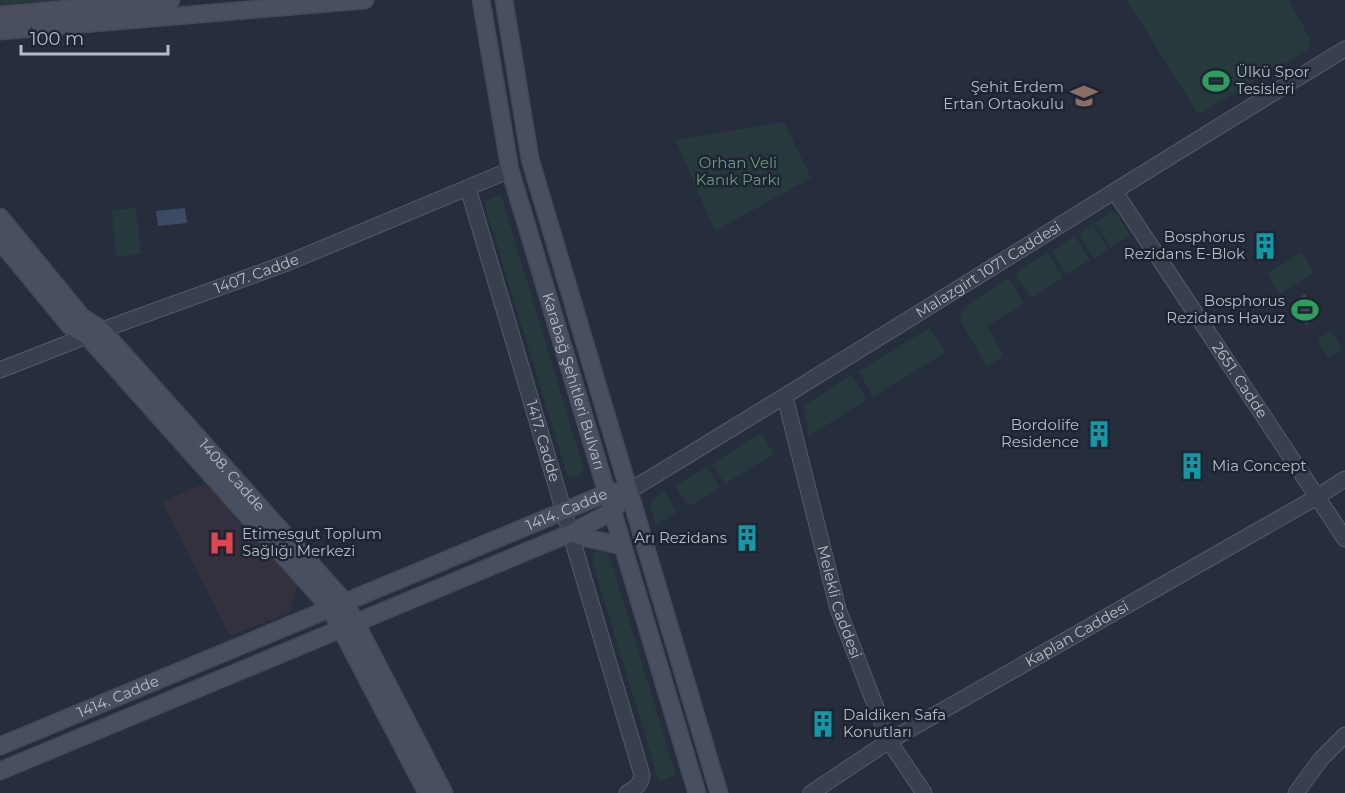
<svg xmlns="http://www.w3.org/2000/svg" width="1345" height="793" viewBox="0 0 1345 793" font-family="Montserrat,sans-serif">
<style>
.medical{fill:#34313f}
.green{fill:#28393e}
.water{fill:#3c4a65}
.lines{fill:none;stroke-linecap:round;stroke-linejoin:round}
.tertiary-casing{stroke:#545b68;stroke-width:17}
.secondary-casing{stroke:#434956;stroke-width:19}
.tertiary{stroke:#39404d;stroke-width:15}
.secondary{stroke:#484f60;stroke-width:16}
.labels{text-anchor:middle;stroke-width:5;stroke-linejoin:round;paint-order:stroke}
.poi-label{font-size:15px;fill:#b6bbc8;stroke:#1e2532;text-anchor:end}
.park-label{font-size:15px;fill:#6e987c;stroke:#1e2532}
.street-label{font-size:15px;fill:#b6bbc8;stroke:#1e2532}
</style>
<rect width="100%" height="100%" fill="#262d3d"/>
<path class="medical" d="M 205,483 L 297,585 L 289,613 L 230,636 L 162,502 Z"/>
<path class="green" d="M 0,0 L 62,0 L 0,5 Z
M 1127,0 L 1289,0 L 1310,39 L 1309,49 L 1198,114 Z
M 784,122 L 811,178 L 715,231 L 676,140 Z
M 501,195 L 584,470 L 577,478 L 567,475 L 566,471 L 485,206 L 485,201 Z
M 136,208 L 141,254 L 116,257 L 112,210 Z
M 1111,212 L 1117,214 L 1130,235 L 1111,247 L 1095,223 Z
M 1093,224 L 1108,249 L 1094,259 L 1079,234 Z
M 1075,236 L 1090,260 L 1066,275 L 1051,251 Z
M 1048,252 L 1063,278 L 1031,298 L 1015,274 Z
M 1302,252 L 1314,273 L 1279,294 L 1267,273 Z
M 1009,278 L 1024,303 L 987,326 L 1004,356 L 987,367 L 960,320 L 962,309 Z
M 929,328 L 946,352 L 873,397 L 859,371 Z
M 1331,331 L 1342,349 L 1328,358 L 1317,340 Z
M 851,375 L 867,400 L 809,436 L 803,406 Z
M 761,433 L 774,454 L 725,484 L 712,464 Z
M 707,467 L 720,488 L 689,506 L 676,487 L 678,484 Z
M 665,491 L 677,513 L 655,525 L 650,505 L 653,499 Z
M 599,550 L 607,552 L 611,561 L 676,775 L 659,781 L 593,564 L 593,554 Z"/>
<path class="water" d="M 185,208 L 187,223 L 158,226 L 156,211 Z
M 1305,294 L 1319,317 L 1306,325 L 1291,303 Z"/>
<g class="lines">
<defs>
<g id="tertiary">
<path id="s1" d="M 468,188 L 642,775 C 641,785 635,788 627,793"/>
<path id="s2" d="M 1115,192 L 1345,539"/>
<path id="s3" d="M 0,370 L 102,330 L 287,263 L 510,170"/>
<path id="s4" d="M 785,397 L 838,609 L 889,741 L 924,793"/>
<path id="s5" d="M 629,491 C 870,346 1105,195 1345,49"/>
<path id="s6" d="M 811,793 L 889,741 L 1317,497 L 1345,479"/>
<path d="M 1296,793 L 1321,759 L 1345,735"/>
</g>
<g id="secondary">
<path id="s7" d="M 481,0 L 510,170 L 697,793"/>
<path d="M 504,0 L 530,159 L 719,793"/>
<path d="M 0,15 L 171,0"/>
<path d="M 0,31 L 365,0"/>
<path id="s8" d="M 0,217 L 82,317 L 102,330 L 345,602 L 444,793"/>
<path d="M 0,241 L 70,326 L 87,336 L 330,608 L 427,793"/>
<path d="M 571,533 C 588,541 606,540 623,547"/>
<path id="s9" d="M 0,746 L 607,493 L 616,492"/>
<path d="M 0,771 L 571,533 L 613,511 L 619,503"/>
</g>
</defs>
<use href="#tertiary" class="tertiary-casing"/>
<use href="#secondary" class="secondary-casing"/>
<use href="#tertiary" class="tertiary"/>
<use href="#secondary" class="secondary"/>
</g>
<defs>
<symbol id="stadium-bare" viewBox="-9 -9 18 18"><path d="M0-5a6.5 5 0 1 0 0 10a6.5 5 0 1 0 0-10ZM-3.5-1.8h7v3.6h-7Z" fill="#2e9e5b" stroke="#1e2532" stroke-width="2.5" paint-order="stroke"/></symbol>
<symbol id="school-bare" viewBox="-9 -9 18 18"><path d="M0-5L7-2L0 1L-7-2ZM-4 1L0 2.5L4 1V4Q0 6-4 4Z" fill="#8d6e63" stroke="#1e2532" stroke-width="2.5" paint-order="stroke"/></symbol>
<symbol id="building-bare" viewBox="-9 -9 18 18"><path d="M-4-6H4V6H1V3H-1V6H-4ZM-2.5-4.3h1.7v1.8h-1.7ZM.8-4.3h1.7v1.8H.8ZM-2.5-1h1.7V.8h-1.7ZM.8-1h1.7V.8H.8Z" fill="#0f9aa8" stroke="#1e2532" stroke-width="2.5" paint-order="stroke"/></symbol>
<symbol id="hospital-bare" viewBox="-9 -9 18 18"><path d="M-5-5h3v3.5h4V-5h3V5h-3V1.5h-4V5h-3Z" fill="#e0444e" stroke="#1e2532" stroke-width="2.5" paint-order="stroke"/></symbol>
</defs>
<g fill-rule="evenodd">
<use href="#stadium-bare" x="1197" y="62" width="38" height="38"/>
<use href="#school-bare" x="1065" y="77" width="38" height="38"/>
<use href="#building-bare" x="1246" y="227" width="38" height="38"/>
<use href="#stadium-bare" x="1286" y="291" width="38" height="38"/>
<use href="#building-bare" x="1080" y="415" width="38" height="38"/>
<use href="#building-bare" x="1173" y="447" width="38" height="38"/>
<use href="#building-bare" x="728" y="519" width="38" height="38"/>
<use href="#hospital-bare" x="203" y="524" width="38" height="38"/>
<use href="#building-bare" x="804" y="705" width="38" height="38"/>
</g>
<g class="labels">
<g class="poi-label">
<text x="1236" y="77" text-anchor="start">Ülkü Spor<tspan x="1236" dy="17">Tesisleri</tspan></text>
<text x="1064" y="92">Şehit Erdem<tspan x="1064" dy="17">Ertan Ortaokulu</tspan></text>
<text x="1245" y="242">Bosphorus<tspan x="1245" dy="17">Rezidans E-Blok</tspan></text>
<text x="1285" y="306">Bosphorus<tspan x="1285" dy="17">Rezidans Havuz</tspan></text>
<text x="1079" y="430">Bordolife<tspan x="1079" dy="17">Residence</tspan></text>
<text x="1212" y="471" text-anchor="start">Mia Concept</text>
<text x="242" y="539" text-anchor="start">Etimesgut Toplum<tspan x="242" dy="17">Sağlığı Merkezi</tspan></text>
<text x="727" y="543">Arı Rezidans</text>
<text x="843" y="720" text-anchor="start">Daldiken Safa<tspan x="843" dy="17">Konutları</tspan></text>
</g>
<g class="park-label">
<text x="738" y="168">Orhan Veli<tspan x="738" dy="17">Kanık Parkı</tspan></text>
</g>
<g class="street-label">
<text dy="5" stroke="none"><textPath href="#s5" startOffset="422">Malazgirt 1071 Caddesi</textPath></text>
<text dy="5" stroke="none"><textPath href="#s3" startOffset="274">1407. Cadde</textPath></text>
<text dy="5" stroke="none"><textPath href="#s2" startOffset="226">2651. Cadde</textPath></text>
<text dy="5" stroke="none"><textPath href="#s7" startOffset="393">Karabağ Şehitleri Bulvarı</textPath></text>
<text dy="5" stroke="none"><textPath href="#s1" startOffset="264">1417. Cadde</textPath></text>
<text dy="5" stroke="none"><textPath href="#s8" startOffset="348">1408. Cadde</textPath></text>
<text dy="5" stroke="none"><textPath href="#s9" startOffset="614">1414. Cadde</textPath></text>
<text dy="5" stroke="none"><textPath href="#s4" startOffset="212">Melekli Caddesi</textPath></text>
<text dy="5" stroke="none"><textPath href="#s6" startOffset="310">Kaplan Caddesi</textPath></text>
<text dy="5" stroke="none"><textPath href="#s9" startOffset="128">1414. Cadde</textPath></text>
</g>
</g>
<path d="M21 45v9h147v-9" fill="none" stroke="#b6bbc8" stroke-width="3"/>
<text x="30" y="45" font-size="18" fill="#b6bbc8" stroke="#1e2532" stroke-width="4.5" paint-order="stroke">100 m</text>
</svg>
